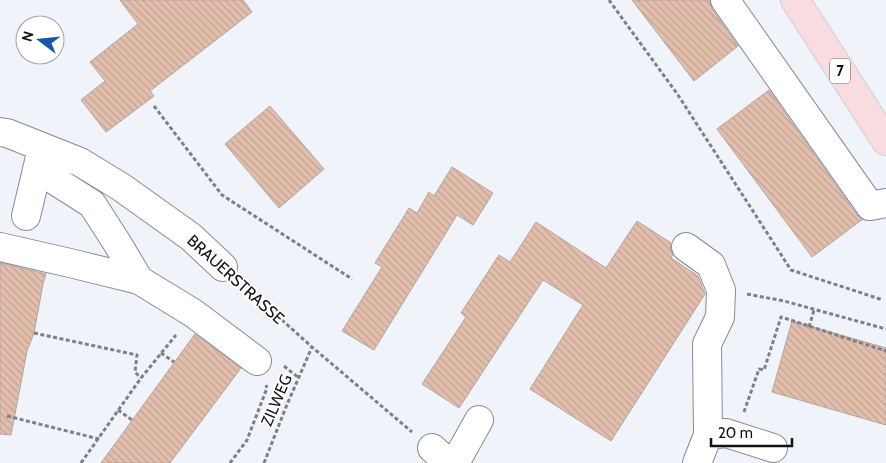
<svg xmlns="http://www.w3.org/2000/svg" width="886" height="463" viewBox="0 0 886 463" font-family="Cabin,sans-serif">
<style>
.building{fill:url(#building-back-hatch);stroke:#aea7a4}
.lines{fill:none;stroke-linecap:round;stroke-linejoin:round}
.minor-casing{stroke:#888b91;stroke-width:30}
.major-casing{stroke:#d0d0d0;stroke-width:30}
.path{stroke:#7e8085;stroke-width:3;stroke-dasharray:4 2.5;stroke-linecap:butt}
.minor{stroke:#fff;stroke-width:28}
.major{stroke:#f8dcdf;stroke-width:28}
.labels{text-anchor:middle;stroke-width:4;stroke-linejoin:round;paint-order:stroke}
.shield{fill:#fff;stroke:#595a5b;stroke-width:1}
.shield-label{font-size:15px;font-weight:bold;fill:#121315}
.street-label{font-size:16px;fill:#121315;stroke:#fff}
</style>
<defs>
<pattern id="building-back-hatch" width="6" height="6" patternUnits="userSpaceOnUse" patternTransform="scale(1.25)"><rect width="6" height="6" fill="#e3beac"/><path d="M-1 5l2 2M0 0l6 6M5-1l2 2" fill="none" stroke="#c2a293"/></pattern>
</defs>
<rect width="100%" height="100%" fill="#f0f3fa"/>
<path class="building" d="M 120,0 L 243,0 L 252,12 L 150,91 L 154,96 L 106,132 L 81,100 L 105,81 L 90,62 L 138,24 Z
M 632,0 L 710,0 L 712,9 L 738,46 L 694,81 Z
M 769,90 L 857,215 L 863,219 L 812,257 L 717,129 Z
M 270,106 L 324,169 L 279,208 L 225,144 Z
M 452,167 L 493,193 L 473,225 L 457,215 L 374,350 L 342,331 L 382,267 L 375,263 L 409,208 L 417,213 L 429,192 L 434,196 Z
M 637,221 L 671,243 L 670,246 L 673,255 L 671,258 L 698,276 L 705,294 L 611,441 L 530,389 L 583,305 L 543,280 L 459,408 L 422,384 L 466,317 L 461,313 L 499,255 L 510,262 L 536,222 L 606,268 Z
M 0,263 L 46,274 L 43,284 L 34,333 L 27,351 L 11,435 L 0,434 Z
M 792,321 L 886,348 L 886,425 L 772,392 Z
M 195,334 L 241,368 L 170,463 L 101,463 Z"/>
<g class="lines">
<defs>
<path id="minor" d="M 725,0 L 870,206 L 886,203
M 0,132 L 7,133 L 80,162 L 121,187 L 191,237 L 223,267
M 37,169 L 92,204 L 119,246 L 139,280
M 26,216 L 41,153
M 0,247 L 70,263 L 139,280 L 193,313 L 257,361
M 686,247 L 711,265 L 721,290 L 720,317 L 707,344 L 708,435 L 697,463
M 708,435 L 726,433 L 773,448
M 432,448 L 449,463
M 455,463 L 479,420"/>
<path id="major" d="M 795,0 L 886,141"/>
</defs>
<use href="#minor" class="minor-casing"/>
<use href="#major" class="major-casing"/>
<path class="path" d="M 609,0 L 678,95 L 791,270 L 883,300
M 154,106 L 222,195 L 352,279
M 243,285 L 312,347 L 412,432
M 747,294 L 784,301 L 886,329
M 809,327 L 814,310
M 34,333 L 137,355 L 135,372 L 141,378
M 161,353 L 174,362
M 284,366 L 299,378
M 118,410 L 132,420
M 744,412 L 759,369 L 764,370 L 781,317 L 886,351
M 7,416 L 99,439
M 81,463 L 141,378 L 176,335
M 230,463 L 247,440 L 267,388 L 266,385
M 264,463 L 286,407 L 312,347"/>
<use href="#minor" class="minor"/>
<use href="#major" class="major"/>
</g>
<g class="labels">
<rect class="shield" x="830" y="58.5" width="20" height="25" rx="4"/>
<g class="shield-label">
<text x="840" y="76">7</text>
</g>
<g class="street-label">
<text transform="translate(236 279) rotate(42)" y="6">BRAUERSTRASSE</text>
<text transform="translate(276 400) rotate(-67)" y="6">ZILWEG</text>
</g>
</g>
<g transform="translate(40 40) rotate(286)"><circle r="24" fill="#ffffff" stroke="#a0a1a1"/>
<path d="M0-4L9 19L0 12L-9 19Z" fill="#1b57a8"/>
<text y="-8" font-size="14" font-weight="bold" text-anchor="middle" fill="#121315">N</text>
</g>
<path d="M711 438v8h81v-8" fill="none" stroke="#121315" stroke-width="2.5"/>
<text x="718" y="438" font-size="15" fill="#121315" stroke="#ffffff" stroke-width="4" paint-order="stroke">20 m</text>
</svg>
